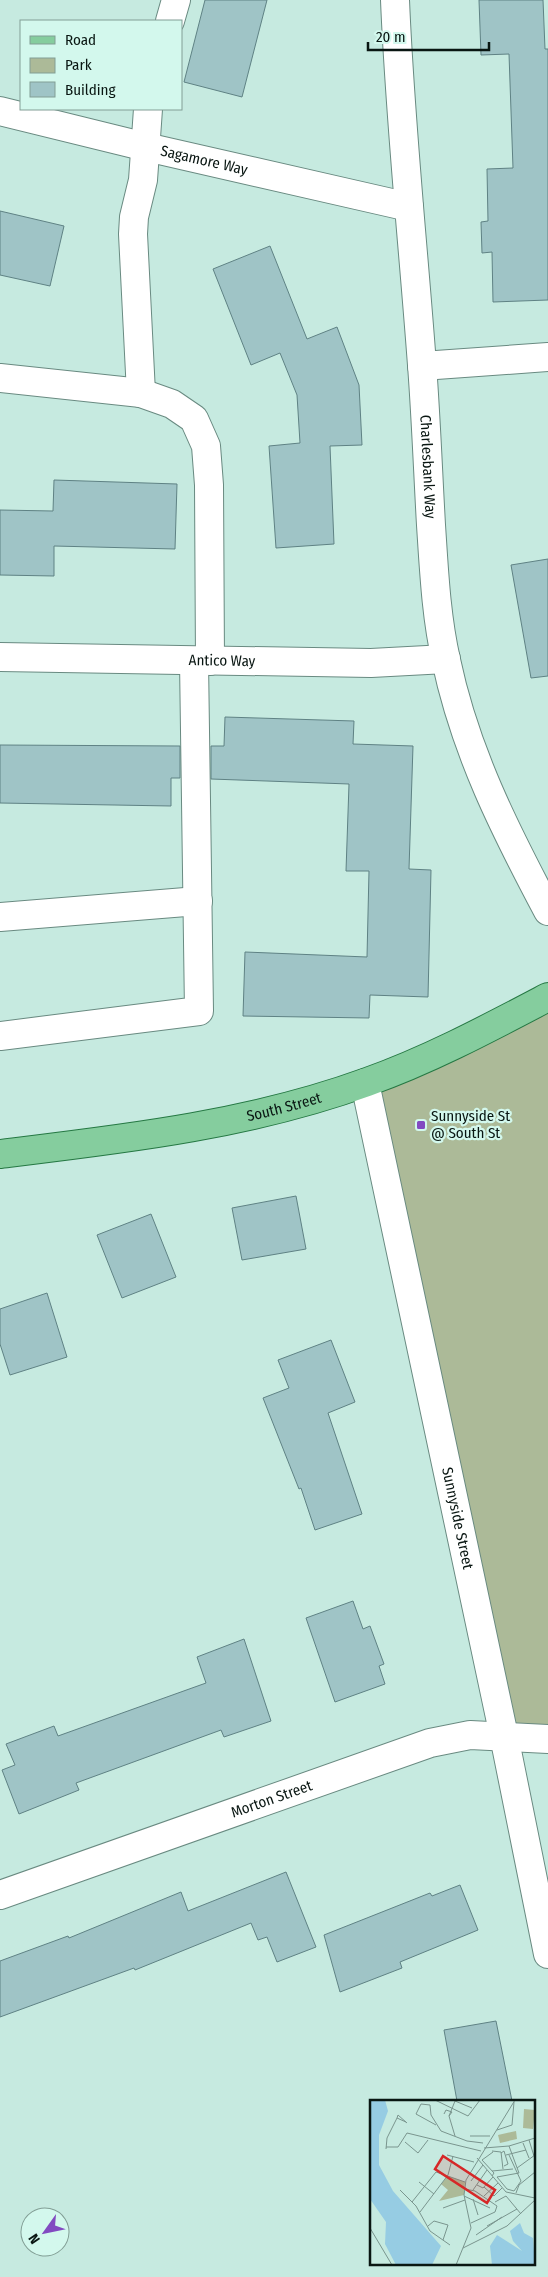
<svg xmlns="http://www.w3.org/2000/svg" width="548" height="2277" viewBox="0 0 548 2277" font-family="'Fira Sans Condensed',sans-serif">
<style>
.green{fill:#acba98}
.building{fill:#9fc4c6;stroke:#5f8284}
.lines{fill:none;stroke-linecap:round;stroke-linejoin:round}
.minor-casing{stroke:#698a81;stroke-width:30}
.major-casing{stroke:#257843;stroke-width:30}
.minor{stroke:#fff;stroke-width:28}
.major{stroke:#85cd9e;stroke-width:28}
.poi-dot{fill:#824ac1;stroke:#d3f8ed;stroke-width:2}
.labels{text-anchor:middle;stroke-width:4.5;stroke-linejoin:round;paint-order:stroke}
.street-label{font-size:15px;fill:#091612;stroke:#d3f8ed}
.poi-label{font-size:15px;fill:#091612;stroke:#d3f8ed;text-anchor:start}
.inset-road{fill:none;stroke:#7a958e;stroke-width:1}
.view{fill:#d62828;fill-opacity:0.15;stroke:#d62828;stroke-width:2.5}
.inset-edge{fill:none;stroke:#091612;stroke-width:2.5}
</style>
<rect width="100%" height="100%" fill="#c6eae0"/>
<path class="green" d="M 548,997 L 548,1739 L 504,1736 L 373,1118 L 385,1076 Z"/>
<path class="building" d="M 205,0 L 267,0 L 242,97 L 184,82 Z
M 479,0 L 543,0 L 545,49 L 548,49 L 548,300 L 493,302 L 492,252 L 482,253 L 481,222 L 488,221 L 487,169 L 513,168 L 509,54 L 481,55 Z
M 0,211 L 64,226 L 50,286 L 0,275 Z
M 270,246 L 307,339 L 337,327 L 359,385 L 362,445 L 330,446 L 334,544 L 276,548 L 269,446 L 300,443 L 297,395 L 280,353 L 251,365 L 213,269 Z
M 54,480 L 177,484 L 175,549 L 54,546 L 54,576 L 0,575 L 0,510 L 53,511 Z
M 548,559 L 548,676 L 531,678 L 511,565 Z
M 225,717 L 354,721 L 353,744 L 413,746 L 409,869 L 431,870 L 428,997 L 370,995 L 369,1018 L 243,1016 L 245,952 L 367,957 L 369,871 L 346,871 L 349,784 L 211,779 L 211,746 L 224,746 Z
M 0,745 L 180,746 L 180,778 L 171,778 L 171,806 L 0,803 Z
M 296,1196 L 306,1249 L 242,1260 L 232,1208 Z
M 151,1214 L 176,1277 L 122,1298 L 97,1235 Z
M 47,1293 L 67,1357 L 10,1375 L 0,1344 L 0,1309 Z
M 331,1340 L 355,1402 L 328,1413 L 362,1514 L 315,1530 L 301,1488 L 299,1489 L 263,1398 L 289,1388 L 278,1360 Z
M 353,1601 L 363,1629 L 370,1626 L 384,1664 L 379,1666 L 385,1684 L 335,1702 L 306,1618 Z
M 244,1639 L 271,1721 L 224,1737 L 221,1730 L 76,1783 L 79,1790 L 19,1814 L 2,1770 L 15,1765 L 6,1744 L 54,1726 L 58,1736 L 206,1683 L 197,1657 Z
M 286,1872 L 316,1947 L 277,1962 L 267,1937 L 258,1940 L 251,1923 L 135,1970 L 134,1968 L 0,2017 L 0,1961 L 68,1936 L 69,1938 L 181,1892 L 188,1911 Z
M 460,1885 L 478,1930 L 400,1962 L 402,1968 L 340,1992 L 324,1935 L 430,1893 L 432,1896 Z
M 496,2021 L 512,2101 L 457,2101 L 444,2030 Z"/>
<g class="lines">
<defs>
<g id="minor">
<path id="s1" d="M 395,0 C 400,122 413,243 422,365 C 426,418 428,472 431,525 C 434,570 436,616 446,660 C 465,751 505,830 548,911"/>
<path d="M 170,21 L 176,0"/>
<path id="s2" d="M 0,111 L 146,147 L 409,207"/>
<path d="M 422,366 L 548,357"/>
<path d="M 0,378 L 141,393 L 172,404 L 194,419 L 206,446 L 209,485 L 210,661"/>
<path d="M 141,393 L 133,234 L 134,217 L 143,180 L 148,109"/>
<path id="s3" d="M 0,657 L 371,663 L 446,659"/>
<path d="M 0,917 L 198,901"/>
<path d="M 0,1036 L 199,1011 L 194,661"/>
<path id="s4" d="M 365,1083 L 504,1736 L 548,1954"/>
<path id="s5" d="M 0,1895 L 430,1743 L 470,1735 L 548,1739"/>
</g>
<g id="major">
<path id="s6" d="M 0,1154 C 124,1139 249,1125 367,1082 C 429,1060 489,1028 548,997"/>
</g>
</defs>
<use href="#minor" class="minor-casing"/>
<use href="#major" class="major-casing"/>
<use href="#minor" class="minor"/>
<use href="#major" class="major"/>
</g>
<rect class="poi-dot" x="416" y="1120" width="10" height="10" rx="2.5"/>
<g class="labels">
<g class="street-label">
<text dy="5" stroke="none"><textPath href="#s2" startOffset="210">Sagamore Way</textPath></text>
<text dy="5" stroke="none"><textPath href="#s1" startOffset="468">Charlesbank Way</textPath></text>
<text dy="5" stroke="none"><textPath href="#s3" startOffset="222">Antico Way</textPath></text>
<text dy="5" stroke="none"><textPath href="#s6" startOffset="288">South Street</textPath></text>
<text dy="5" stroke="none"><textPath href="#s4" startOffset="445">Sunnyside Street</textPath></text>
<text dy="5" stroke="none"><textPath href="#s5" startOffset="288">Morton Street</textPath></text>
</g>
<g class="poi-label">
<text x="431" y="1121">Sunnyside St<tspan x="431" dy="17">@ South St</tspan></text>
</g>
</g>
<g transform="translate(370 2100)">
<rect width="165" height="165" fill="#c6eae0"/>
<path d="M 154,9 L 165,10 L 163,29 L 153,28 ZM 146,31 L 147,39 L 130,43 L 128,35 ZM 78,76 L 95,82 L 94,95 L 69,101 L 78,90 L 71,84 Z" fill="#acba98"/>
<path d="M 0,0 L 15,0 L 18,11 L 9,35 L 9,65 L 23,91 L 71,146 L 62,165 L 26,165 L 15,144 L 16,122 L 0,99 ZM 150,123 L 154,133 L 163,138 L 165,165 L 122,165 L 120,146 L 127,135 L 152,151 L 143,141 L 140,131 Z" fill="#96cce3"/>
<path class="inset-road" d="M 65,0 L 98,16 L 110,0M 74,14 L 76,10 L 82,12 L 79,16M 27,18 L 28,15 L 37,23M 66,25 L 46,14 L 51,4 L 60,5 L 61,15 L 71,31 L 97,41 L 113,43M 127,30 L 142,25 L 144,2M 85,36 L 79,16 L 85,1 L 102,8M 100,36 L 120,36M 159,40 L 164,56M 35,42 L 48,53 L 58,40M 153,43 L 159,58M 139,46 L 149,73 L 127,77 L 137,89 L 144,91M 16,47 L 28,47 L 37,33 L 111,51M 114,48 L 139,46 L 165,38M 16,49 L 17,38 L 27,18 L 36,22M 122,51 L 131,52 L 133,69M 131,53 L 134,51 L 138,64 L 134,66M 77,55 L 104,62M 136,55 L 156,50M 139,55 L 151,81 L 144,91M 107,58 L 136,92 L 165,98M 147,68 L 165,55M 122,71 L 143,69M 122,76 L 124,73 L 112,60 L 123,52M 101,81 L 113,65M 49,82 L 64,94M 107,85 L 113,88 L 123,77M 114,87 L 124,96 L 132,88M 95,89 L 105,91 L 127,106 L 125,112 L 101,123M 30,90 L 46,106 L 60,131 L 80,145M 103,90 L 117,70M 146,93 L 149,85 L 165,72M 94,96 L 120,108M 114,96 L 128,83M 103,99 L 108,115M 42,102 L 66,72 L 95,82M 125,102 L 136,96 L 151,114M 73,108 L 95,100M 50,112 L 78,75 L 83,56M 58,126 L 64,121 L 78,125 L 73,140M 117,126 L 147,109M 0,128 L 22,165M 106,135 L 132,117M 93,148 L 137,126 L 165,100M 86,165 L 101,128 L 94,95 L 96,80 L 145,0"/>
<path class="view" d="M 73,56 L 125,90 L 117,103 L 65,69 Z"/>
<rect width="165" height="165" class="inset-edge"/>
</g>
<rect x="20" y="20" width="162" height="90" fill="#d3f8ed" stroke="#829e95"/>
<rect x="30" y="36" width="25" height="8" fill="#85cd9e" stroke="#829e95"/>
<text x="65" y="45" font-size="15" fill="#091612">Road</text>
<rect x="30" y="58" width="25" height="15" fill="#acba98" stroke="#829e95"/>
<text x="65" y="70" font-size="15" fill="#091612">Park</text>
<rect x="30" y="82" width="25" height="15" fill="#9fc4c6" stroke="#829e95"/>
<text x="65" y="95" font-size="15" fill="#091612">Building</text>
<g transform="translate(45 2232) rotate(237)"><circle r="24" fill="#d3f8ed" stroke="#829e95"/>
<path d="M0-4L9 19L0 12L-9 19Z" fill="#824ac1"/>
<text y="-8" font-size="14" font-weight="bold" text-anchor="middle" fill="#091612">N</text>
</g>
<path d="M368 42v8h121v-8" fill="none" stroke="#091612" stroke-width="2.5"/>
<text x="376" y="42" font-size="15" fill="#091612" stroke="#d3f8ed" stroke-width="4" paint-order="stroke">20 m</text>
</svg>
